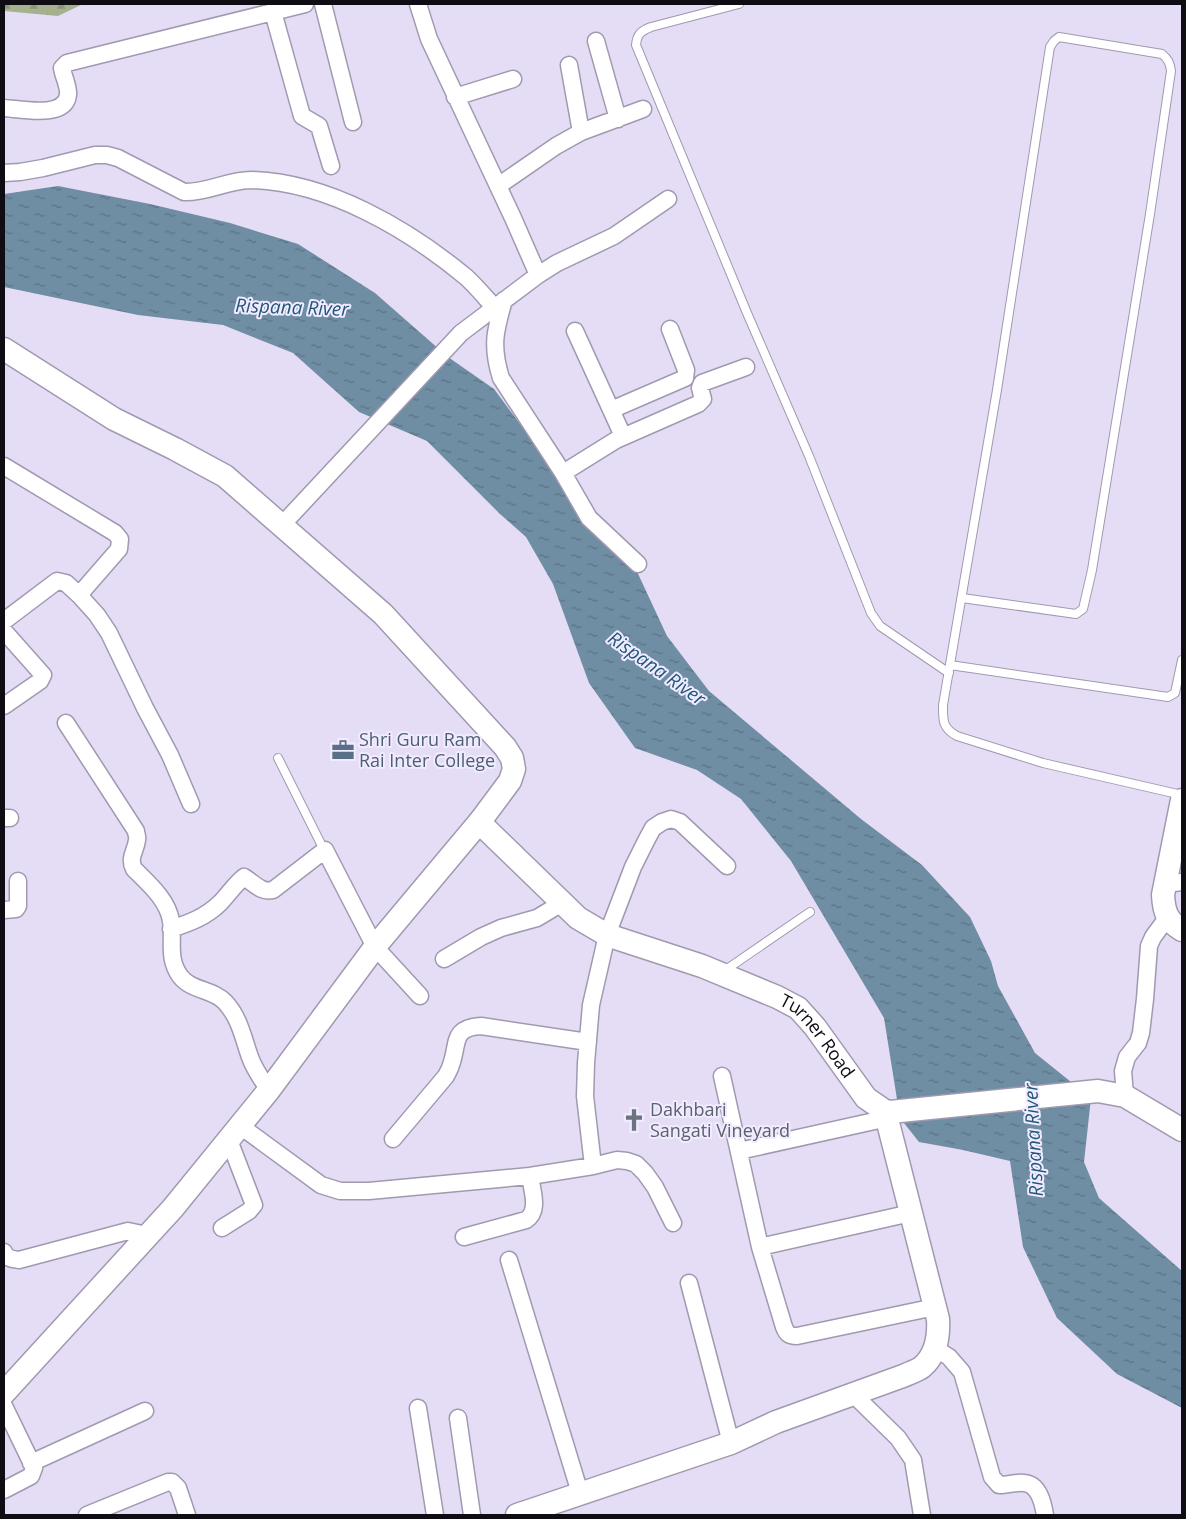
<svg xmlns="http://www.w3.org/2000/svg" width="1186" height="1519" viewBox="0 0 1186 1519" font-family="'Open Sans',sans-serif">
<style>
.forest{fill:url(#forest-firs)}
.water{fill:url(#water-ripples)}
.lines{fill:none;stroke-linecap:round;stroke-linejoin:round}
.lane-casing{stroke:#a099b0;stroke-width:10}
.street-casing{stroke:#a099b0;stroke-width:19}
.secondary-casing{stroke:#a099b0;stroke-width:25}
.lane{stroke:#fff;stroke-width:8}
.street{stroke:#fff;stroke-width:16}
.secondary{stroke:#fff;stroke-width:22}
.labels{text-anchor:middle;stroke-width:4;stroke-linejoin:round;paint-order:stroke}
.service-label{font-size:18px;fill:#4e5e75;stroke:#f1ebff;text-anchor:start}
.street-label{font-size:18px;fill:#0f0c14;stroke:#f1ebff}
.worship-label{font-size:18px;fill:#5b616d;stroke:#f1ebff;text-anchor:start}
.water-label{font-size:19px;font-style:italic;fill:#225778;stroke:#f1ebff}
</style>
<defs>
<pattern id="forest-firs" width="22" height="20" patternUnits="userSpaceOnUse" patternTransform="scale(1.25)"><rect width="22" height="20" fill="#a5b08e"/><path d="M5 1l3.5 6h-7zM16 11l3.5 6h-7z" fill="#8d967a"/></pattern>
<pattern id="water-ripples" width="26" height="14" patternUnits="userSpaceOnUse" patternTransform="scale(1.25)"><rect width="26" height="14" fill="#6f8ea3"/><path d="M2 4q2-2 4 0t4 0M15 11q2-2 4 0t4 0" fill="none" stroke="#5a7284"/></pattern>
</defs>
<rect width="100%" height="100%" fill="#e5ddf6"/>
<path class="forest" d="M 4,4 L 83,4 L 58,16 L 4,11 Z"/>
<path class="water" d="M 58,186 L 150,204 L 230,223 L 298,244 L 375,293 L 448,357 L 494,389 L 559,476 L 576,512 L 633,563 L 667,636 L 709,691 L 861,819 L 922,865 L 970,917 L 991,961 L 998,986 L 1035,1053 L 1091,1098 L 1084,1162 L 1099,1198 L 1182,1271 L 1182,1408 L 1117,1374 L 1057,1318 L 1023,1247 L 1010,1161 L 963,1150 L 919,1142 L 900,1118 L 884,1018 L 791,861 L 741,799 L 697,770 L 635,748 L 589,683 L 553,584 L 526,537 L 500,514 L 427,441 L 359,412 L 293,353 L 223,325 L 138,315 L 4,287 L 4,194 Z"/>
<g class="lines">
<defs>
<path id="lane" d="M 739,4 L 651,27 C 641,31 637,34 636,45 L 747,313 L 809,456 L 871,613 L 880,626 L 949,673
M 962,598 L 1076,614 L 1083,609 L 1092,570 L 1150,214 L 1171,71 C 1170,63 1168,59 1162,54 L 1059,37 L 1054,41 L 1050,47 L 997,390 L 943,705 C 943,720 942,728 957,736 L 1043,763 L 1182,795
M 950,665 L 1168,697 L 1175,693 L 1182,660
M 278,758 L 324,850
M 724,971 L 810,912"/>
<path id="street" d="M 323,4 L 353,122
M 418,4 L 429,39 L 513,218 L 538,275
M 273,12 L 302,116 L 319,126 L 331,166
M 596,41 L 618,119
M 569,65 L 581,132
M 455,97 L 513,79
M 4,108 C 21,109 65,119 68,95 C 69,86 63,76 62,68 L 67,63 L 305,4
M 4,173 L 20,172 L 43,168 L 95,155 L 107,155 L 118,158 L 184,192 C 207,193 228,180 251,180 C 328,182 408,229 466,277 C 476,286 485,297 494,307
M 498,186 L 556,146 L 581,132 L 643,109
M 504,300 C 495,331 491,346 501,378 L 563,473 L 589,518 L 638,564
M 575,331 L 623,436
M 611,410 L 685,378 L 686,370 L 670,329
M 4,466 L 115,533 L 120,539 L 119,549 L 79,595 L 97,615 L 109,633 L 145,708 L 170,755 L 191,804
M 563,473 L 616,440 L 698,404 L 703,399 L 700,388 L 702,383 L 746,367
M 281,526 L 461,333 L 538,275 L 557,263 L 614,236 L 668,199
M 4,621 L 57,581 L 66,583 L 79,595
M 4,631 L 43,675 L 40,681 L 4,706
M 66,723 L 136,831 C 136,834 138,837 137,840 C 136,851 128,857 134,869 C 148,883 168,900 171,921 C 174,940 167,958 180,976 C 191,991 213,989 225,1002 C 240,1018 243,1038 250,1057 C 254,1069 262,1080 269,1090
M 4,818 L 10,818
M 1165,884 L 1182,882
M 4,910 L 16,909 L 18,906 L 18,881
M 171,929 C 189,923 206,917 220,903 C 228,895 235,884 244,877 C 254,883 261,893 273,890 L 325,850 L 375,947 L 420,996
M 444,959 L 481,937 L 501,928 L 537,918 L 562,903
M 722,1076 L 760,1247 L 784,1327 C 787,1334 789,1336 797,1336 L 935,1307
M 1125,1096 L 1123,1071 L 1127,1057 L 1138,1043 L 1141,1033 L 1145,999 L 1149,946 L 1153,937 L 1167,918
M 239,1125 L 321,1185 L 340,1191 L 369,1191 L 530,1176 L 593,1166 L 617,1160 L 627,1161 L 636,1164 L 645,1173 L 655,1187 L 673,1223
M 393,1139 L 446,1076 C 448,1072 450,1069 451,1065 C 459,1043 451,1028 481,1026 L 588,1042
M 739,1151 L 888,1118
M 593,1166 L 585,1096 L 586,1063 L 591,1005 L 607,935 L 633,867 L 647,839 L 653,828 L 662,822 L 671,819 L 680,822 L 727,866
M 222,1228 L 249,1211 L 254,1205 L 229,1140
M 464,1237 L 526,1220 C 540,1211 532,1191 530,1176
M 760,1247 L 911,1213
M 4,1252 C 6,1259 13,1259 19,1260 L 128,1231 L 147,1235
M 509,1260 L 580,1493
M 689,1283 L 731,1443
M 933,1352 L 941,1352 L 949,1357 L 962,1372 L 992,1477 L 999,1485 C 1008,1485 1016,1482 1024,1483 C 1039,1484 1043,1503 1045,1515
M 853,1394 L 898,1438 L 913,1460 L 922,1515
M 4,1406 L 34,1468 L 31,1476 L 4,1490
M 418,1408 L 435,1515
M 458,1418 L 472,1515
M 31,1463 L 145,1411
M 87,1515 L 168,1482 L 172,1482 L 178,1488 L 187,1515"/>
<g id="secondary">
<path d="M 4,349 L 114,419 L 175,449 L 225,476 L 383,614 L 505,747 L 512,758 L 514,769 L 510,781 L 481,820 L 378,943 L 269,1090 L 173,1208 L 4,1393"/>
<path d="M 1182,800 L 1163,895 C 1164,912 1167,921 1182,930"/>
<path id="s1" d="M 481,820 L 481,824 L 578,918 L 607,935 L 702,966 L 777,997 L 798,1008 L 815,1027 L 866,1098 L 885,1111 L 890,1112 L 1098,1091 L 1125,1096 L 1182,1130"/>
<path d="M 517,1515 L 731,1443 L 776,1422 L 903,1376 C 909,1373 917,1371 922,1367 C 936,1355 939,1336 938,1319 L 885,1111"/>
</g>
</defs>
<use href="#lane" class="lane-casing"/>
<use href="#street" class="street-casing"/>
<use href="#secondary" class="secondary-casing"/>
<use href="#lane" class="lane"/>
<use href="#street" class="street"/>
<use href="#secondary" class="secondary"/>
</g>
<defs>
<symbol id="office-bare" viewBox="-9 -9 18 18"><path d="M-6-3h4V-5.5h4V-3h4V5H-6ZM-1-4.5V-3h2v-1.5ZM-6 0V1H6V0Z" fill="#5c6f8a" stroke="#f1ebff" stroke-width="2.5" paint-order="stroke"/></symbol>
<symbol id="church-bare" viewBox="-9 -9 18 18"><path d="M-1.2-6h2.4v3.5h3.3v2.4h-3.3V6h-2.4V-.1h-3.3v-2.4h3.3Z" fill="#6b7280" stroke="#f1ebff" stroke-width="2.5" paint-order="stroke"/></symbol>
</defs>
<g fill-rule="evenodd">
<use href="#office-bare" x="327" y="734" width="32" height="32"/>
<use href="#church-bare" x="618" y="1104" width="32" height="32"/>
</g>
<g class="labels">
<g class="service-label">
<text x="359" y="746">Shri Guru Ram<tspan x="359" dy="21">Rai Inter College</tspan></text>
</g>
<g class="street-label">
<text dy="6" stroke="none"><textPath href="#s1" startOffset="411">Turner Road</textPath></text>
</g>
<g class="worship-label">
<text x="650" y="1116">Dakhbari<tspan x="650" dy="21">Sangati Vineyard</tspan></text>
</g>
<g class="water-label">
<text transform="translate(292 307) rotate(2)" y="7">Rispana River</text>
<text transform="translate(657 668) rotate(35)" y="7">Rispana River</text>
<text transform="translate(1033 1140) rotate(-93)" y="7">Rispana River</text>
</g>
</g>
<rect width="1186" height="1519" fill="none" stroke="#0f0c14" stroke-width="10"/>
</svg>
